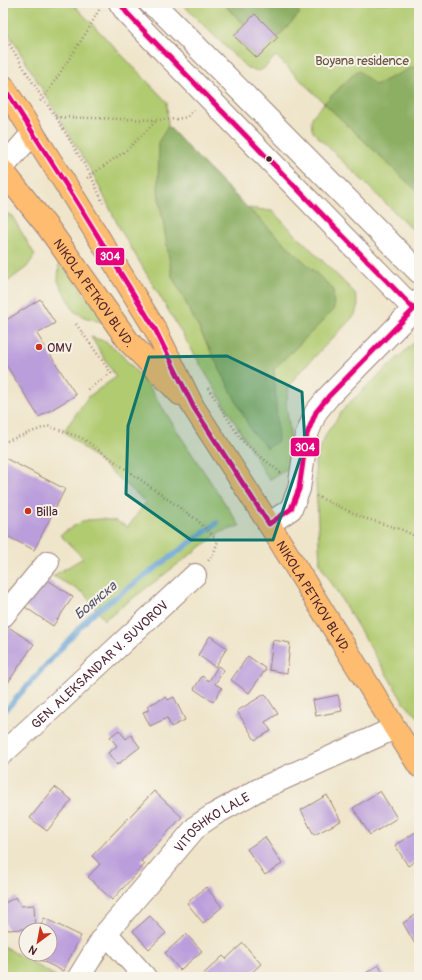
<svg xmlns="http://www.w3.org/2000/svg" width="422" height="980" viewBox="0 0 422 980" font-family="Pangolin,sans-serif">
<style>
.green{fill:#b1cb71;stroke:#7e754e;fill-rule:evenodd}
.forest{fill:#8caf63;stroke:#6b6747}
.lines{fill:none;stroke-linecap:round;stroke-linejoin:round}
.stream{stroke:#64a1d5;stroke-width:5.5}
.building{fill:#ba9ddb}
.minor-casing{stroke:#9c827a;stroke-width:24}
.highway-casing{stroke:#9c827a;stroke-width:24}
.path{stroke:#9c827a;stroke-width:2.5;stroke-dasharray:1 3;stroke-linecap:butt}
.minor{stroke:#fff;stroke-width:22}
.highway{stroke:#fdbc6f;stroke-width:22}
.bus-1-casing{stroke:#f7f3e8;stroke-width:8}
.bus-1{stroke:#e5007d;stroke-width:5}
.marked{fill:#0f766e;fill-opacity:0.2;stroke:#0f766e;stroke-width:3;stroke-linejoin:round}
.bus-dot{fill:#4a1f2b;stroke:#f7f3e8;stroke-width:1.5}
.poi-dot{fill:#c8321e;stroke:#f7f3e8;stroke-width:1.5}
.labels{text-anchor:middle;stroke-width:4;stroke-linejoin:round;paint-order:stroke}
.park-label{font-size:13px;fill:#695340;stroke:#f7f3e8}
.street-label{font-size:13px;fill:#4a1f2b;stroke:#f7f3e8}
.poi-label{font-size:13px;fill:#4a1f2b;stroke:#f7f3e8;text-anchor:start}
.water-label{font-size:14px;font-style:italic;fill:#54536f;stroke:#f7f3e8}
.line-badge{stroke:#f7f3e8;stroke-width:1.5}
.badge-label{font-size:11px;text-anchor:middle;font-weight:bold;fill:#fff}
</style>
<rect width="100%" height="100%" fill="#f7f3e8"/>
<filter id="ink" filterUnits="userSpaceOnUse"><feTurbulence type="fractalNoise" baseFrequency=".025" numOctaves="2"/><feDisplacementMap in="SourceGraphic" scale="8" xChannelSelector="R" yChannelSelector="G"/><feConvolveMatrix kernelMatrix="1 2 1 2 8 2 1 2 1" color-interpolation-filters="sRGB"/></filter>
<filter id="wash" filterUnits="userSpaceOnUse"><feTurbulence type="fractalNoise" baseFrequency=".012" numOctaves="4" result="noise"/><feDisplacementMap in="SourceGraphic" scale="16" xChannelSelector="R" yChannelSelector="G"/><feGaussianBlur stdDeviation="0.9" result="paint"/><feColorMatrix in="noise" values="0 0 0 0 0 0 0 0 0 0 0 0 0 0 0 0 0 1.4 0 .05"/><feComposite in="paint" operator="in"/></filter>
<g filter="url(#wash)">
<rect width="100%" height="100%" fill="#efe5ca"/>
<path class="green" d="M 3,3 L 72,3 L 167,102 L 168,126 L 183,143 L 248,208 L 272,211 L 355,293 L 358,305 L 355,315 L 295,377 L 289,388 L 286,403 L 293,457 L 288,468 L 269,480 L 120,229 L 93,174 L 3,24 Z
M 181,3 L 419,3 L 419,236 L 313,132 C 308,115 314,116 324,103 L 276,56 C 265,66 263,76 246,67 ZM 255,15 L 278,37 L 257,58 L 234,36 Z
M 3,212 L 12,216 L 35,255 L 27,267 L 3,285 Z
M 59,261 L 108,324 L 84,317 L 74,311 L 58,281 Z
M 91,337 L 104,341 L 116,349 L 146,382 L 192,454 L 240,526 L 219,533 L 104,620 L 84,593 L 53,576 L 83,558 L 60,535 L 74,526 L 87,520 L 102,519 L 116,521 L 128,527 L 146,502 L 64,431 L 88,397 L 116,377 Z
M 419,338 L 419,718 L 404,703 L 320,564 L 315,462 L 326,434 L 346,406 Z
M 3,946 L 57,977 L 3,977 Z"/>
<path class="forest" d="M 222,3 L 290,3 L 300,13 L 278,37 L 255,15 L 245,25 Z
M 419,66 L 419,193 L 324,103 L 358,70 L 375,85 L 413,67 Z
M 168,126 C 220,183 277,236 333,289 L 334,310 L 274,369 L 278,441 L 267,448 L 252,432 L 172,276 L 158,192 L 159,141 Z"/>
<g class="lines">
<path class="stream" d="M 3,713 L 91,615 L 217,523"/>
</g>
<g id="blocks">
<path class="building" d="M 255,14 L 278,37 L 257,58 L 234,36 Z
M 40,299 L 55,323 L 37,334 L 76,395 L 39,417 L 3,360 L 3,322 Z
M 3,457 L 65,489 L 34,550 L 3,534 Z
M 45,578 L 73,597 L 53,626 L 25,607 Z
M 4,624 L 34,644 L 3,690 L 3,625 Z
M 210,636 L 227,648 L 215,667 L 198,655 Z
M 273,640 L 290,643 L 287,673 L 269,670 Z
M 248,656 L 266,669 L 249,693 L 231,680 Z
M 218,666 L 224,670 L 215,684 L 222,688 L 213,702 L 194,689 L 202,676 L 209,681 Z
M 265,694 L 278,714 L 265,722 L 271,731 L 255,740 L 237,711 Z
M 338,695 L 342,711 L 316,716 L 313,700 Z
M 166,697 L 168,700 L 174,697 L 185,720 L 171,727 L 167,718 L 150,726 L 143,712 L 149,710 L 147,706 Z
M 119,730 L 126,739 L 131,735 L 140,747 L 117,765 L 108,753 L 117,746 L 110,737 Z
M 55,787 L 72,800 L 47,831 L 30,818 Z
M 154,791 L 182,817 L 141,861 L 145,864 L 112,900 L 88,877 L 100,864 L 92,856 Z
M 380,791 L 397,818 L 370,835 L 353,808 Z
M 327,795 L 341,821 L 314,835 L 301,810 Z
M 416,832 L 419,835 L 419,858 L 408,866 L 395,845 Z
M 265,837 L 282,864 L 265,875 L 247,849 Z
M 419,871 L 419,880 L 415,874 Z
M 206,887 L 222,907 L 203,923 L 187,903 Z
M 16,897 L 21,906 L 34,905 L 35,928 L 8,930 L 3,919 L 3,904 Z
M 417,914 L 419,917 L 419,942 L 415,944 L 403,923 Z
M 150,916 L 166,933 L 149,949 L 133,931 Z
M 44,918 L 81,936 L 63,971 L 28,954 L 50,954 L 50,930 L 39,930 Z
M 186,934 L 202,951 L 180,970 L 165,953 Z
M 243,943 L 261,964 L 247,977 L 200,977 L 223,956 L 226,959 Z
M 379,965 L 386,977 L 362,977 L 361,976 Z"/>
</g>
</g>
<g filter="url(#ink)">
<use href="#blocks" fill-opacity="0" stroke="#9c827a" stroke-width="1"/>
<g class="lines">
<defs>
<g id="minor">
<path d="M 120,3 L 127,13 L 146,33 L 414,309"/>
<path d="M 150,3 L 163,13 L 227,77 L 419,272"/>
<path d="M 3,167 L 33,133"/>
<path d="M 269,524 L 291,509 L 299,489 L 307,434 L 316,412 L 329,396 L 414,309 L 419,300"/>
<path d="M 3,616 L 48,562"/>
<path id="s1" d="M 3,753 L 48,712 L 195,575"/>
<path d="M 106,933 L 145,977"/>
<path id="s2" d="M 79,977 L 106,933 L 197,826 L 215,814 L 258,790 L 395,728"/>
</g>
<g id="highway">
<path id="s3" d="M 3,86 L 75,199 L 155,329 L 194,408 L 269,524 L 395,728 L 419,766"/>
<path id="s4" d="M 3,171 L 49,229 L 129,342 L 180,394"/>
</g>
</defs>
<use href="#minor" class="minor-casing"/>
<use href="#highway" class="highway-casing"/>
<path class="path" d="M 3,34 L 43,99 L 56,117 L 91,176 L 103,203
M 40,101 L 43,99 L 88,30 L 101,6
M 56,117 L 157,120 L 177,119 L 187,117 L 194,110
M 87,178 L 128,149 L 156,121
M 76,324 L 111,373 L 87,390
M 208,388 L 242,441 L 282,474
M 7,441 L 48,426 L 82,438 L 197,520 L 218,541 L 213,555 L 208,561
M 316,496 L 364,518 L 403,530 L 419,538"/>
<use href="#minor" class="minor"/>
<use href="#highway" class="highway"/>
<defs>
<path id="bus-1" d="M 3,86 L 75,199 L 155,329 L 194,408 L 269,524 L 291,509 L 299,489 L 307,434 L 316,412 L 329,396 L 414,309 L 146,33 L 127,13 L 120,3"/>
</defs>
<use href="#bus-1" class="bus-1-casing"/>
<use href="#bus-1" class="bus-1"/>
</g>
</g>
<path class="marked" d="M 227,356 L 302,392 L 305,444 L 273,540 L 191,540 L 126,494 L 128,426 L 149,357 Z"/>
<circle class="bus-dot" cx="269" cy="159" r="3.5"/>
<g class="poi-dot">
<circle cx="39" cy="347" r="4"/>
<circle cx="28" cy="511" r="4"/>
</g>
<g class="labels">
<g class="park-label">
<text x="362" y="65">Boyana residence</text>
</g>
<g class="street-label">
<text dy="5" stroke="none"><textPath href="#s4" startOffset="152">NIKOLA PETKOV BLVD.</textPath></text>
<text dy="5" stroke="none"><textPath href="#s3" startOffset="598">NIKOLA PETKOV BLVD.</textPath></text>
<text dy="5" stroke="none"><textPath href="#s1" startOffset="131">GEN. ALEKSANDAR V. SUVOROV</textPath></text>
<text dy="5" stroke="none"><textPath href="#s2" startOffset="206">VITOSHKO LALE</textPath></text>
</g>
<g class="poi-label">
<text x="47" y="352">OMV</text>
<text x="36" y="516">Billa</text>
</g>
<g class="water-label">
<text transform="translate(95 600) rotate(-40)" y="5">Боянска</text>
</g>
</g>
<g class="line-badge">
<rect x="95" y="247" width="30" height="19" rx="4" fill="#e5007d"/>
<rect x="290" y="437" width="30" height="20" rx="4" fill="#e5007d"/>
</g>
<g class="badge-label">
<text x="110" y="260">304</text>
<text x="305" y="451">304</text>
</g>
<rect width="422" height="980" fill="none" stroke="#f7f3e8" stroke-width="16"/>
<g transform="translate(38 942) rotate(212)"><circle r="19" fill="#f7f3e8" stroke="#b29e9c"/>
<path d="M0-3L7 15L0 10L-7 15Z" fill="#c8321e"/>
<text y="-6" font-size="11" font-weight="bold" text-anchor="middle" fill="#4a1f2b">N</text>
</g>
</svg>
